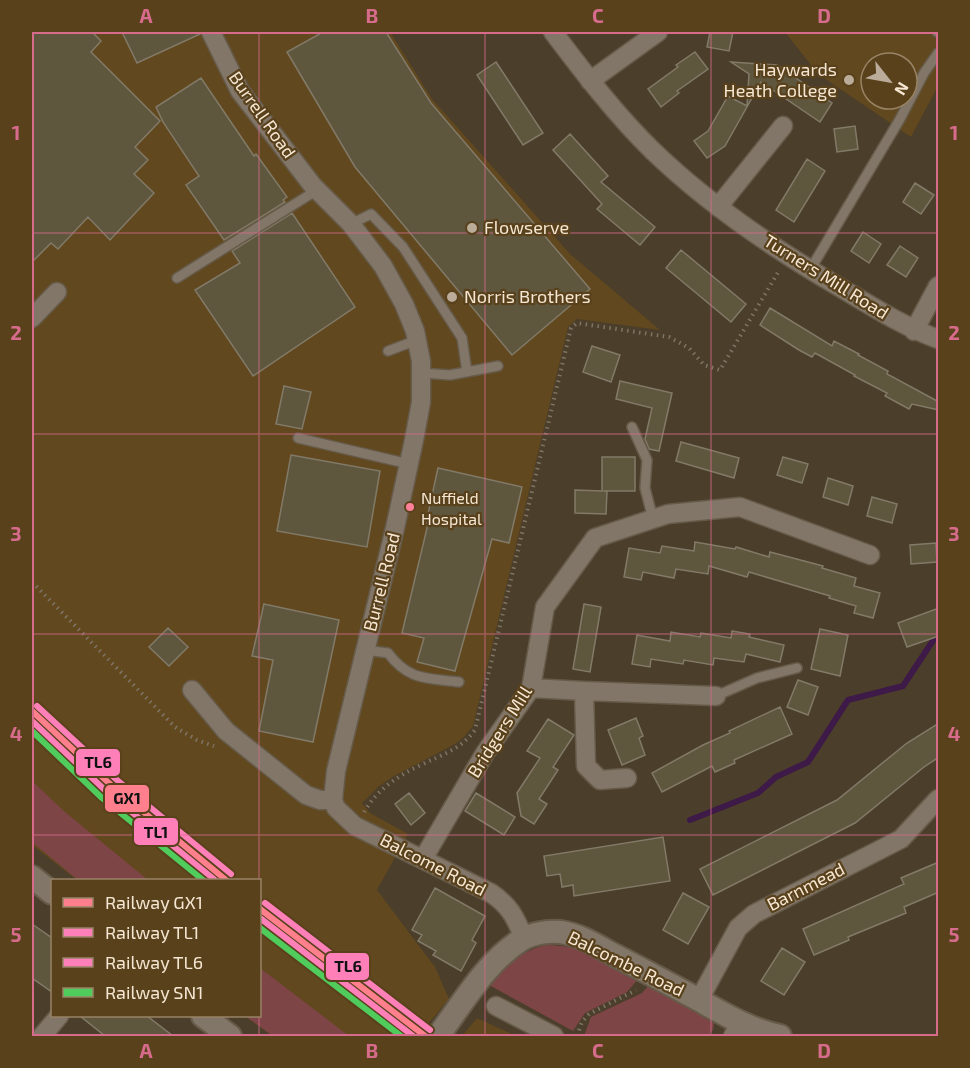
<svg xmlns="http://www.w3.org/2000/svg" width="970" height="1068" viewBox="0 0 970 1068" font-family="'Exo 2',sans-serif">
<style>
.built{fill:#61481e;fill-rule:evenodd}
.green{fill:#7e4547}
.lines{fill:none;stroke-linecap:round;stroke-linejoin:round}
.stream{stroke:#3e1a48;stroke-width:6}
.building{fill:#5f563e;stroke:#827a68;stroke-width:1.5}
.service-casing{stroke:#665a49;stroke-width:12}
.minor-casing{stroke:#665a49;stroke-width:21}
.tertiary-casing{stroke:#665a49;stroke-width:26}
.path{stroke:#7f7566;stroke-width:4;stroke-dasharray:1.5 4.5;stroke-linecap:butt}
.service{stroke:#817667;stroke-width:9}
.minor{stroke:#817667;stroke-width:18}
.tertiary{stroke:#817667;stroke-width:22}
.rail-1-casing{stroke:#59411c;stroke-width:10}
.rail-2-casing{stroke:#59411c;stroke-width:10}
.rail-3-casing{stroke:#59411c;stroke-width:10}
.rail-4-casing{stroke:#59411c;stroke-width:10}
.rail-1{stroke:#ff808c;stroke-width:6}
.rail-2{stroke:#ff80b9;stroke-width:6}
.rail-3{stroke:#ff80b9;stroke-width:6}
.rail-4{stroke:#50cc5d;stroke-width:6}
.grid{fill:none;stroke:#d76b8b;stroke-width:1.5;stroke-opacity:0.55}
.poi-dot{fill:#baac98;stroke:#59411c;stroke-width:2}
.bus-dot{fill:#ff8098;stroke:#59411c;stroke-width:2}
.labels{text-anchor:middle;stroke-width:4.5;stroke-linejoin:round;paint-order:stroke}
.bus-label{font-size:16px;fill:#f6e7d3;stroke:#59411c;text-anchor:start}
.poi-label{font-size:18px;fill:#f6e7d3;stroke:#59411c;text-anchor:start}
.street-label{font-size:18px;fill:#f6e7d3;stroke:#59411c}
.line-badge{stroke:#59411c;stroke-width:2}
.pale-badge-label{font-size:16px;text-anchor:middle;font-weight:bold;fill:#111}
.neatline{fill:none;stroke:#d76b8b;stroke-width:2}
.grid-label{font-size:20px;text-anchor:middle;font-weight:bold;fill:#d76b8b}
</style>
<rect width="100%" height="100%" fill="#4b3e2a"/>
<path class="built" d="M 32,32 L 390,32 L 432,99 L 570,254 L 660,330 L 577,319 L 568,327 L 473,726 L 464,737 L 455,744 L 394,776 L 378,787 L 362,803 L 370,813 L 408,834 L 377,890 L 435,967 L 449,999 L 418,1036 L 273,1036 L 245,1016 L 260,1016 L 260,880 L 77,880 L 32,845 Z
M 785,32 L 938,32 L 938,86 L 911,137 L 818,74 ZM 871,63 L 907,63 L 907,99 L 871,99 Z
M 477,1018 L 516,1036 L 462,1036 Z"/>
<path class="green" d="M 32,781 L 65,812 L 148,880 L 78,880 L 32,842 Z
M 546,945 C 585,945 605,960 639,978 L 627,992 L 585,1013 L 573,1031 L 489,985 C 505,965 521,951 546,945 Z
M 260,968 L 349,1036 L 273,1036 L 245,1016 L 260,1016 Z
M 650,984 L 709,1018 L 714,1023 L 713,1030 L 708,1036 L 584,1036 L 591,1017 L 642,993 Z"/>
<g class="lines">
<path class="stream" d="M 690,820 L 758,793 L 776,777 L 808,762 L 848,700 L 903,686 L 938,633"/>
</g>
<path class="building" d="M 32,32 L 92,32 L 101,41 L 91,52 L 160,121 L 135,147 L 148,160 L 134,174 L 154,193 L 110,240 L 88,217 L 58,249 L 51,243 L 32,262 Z
M 122,32 L 200,32 L 200,34 L 137,63 Z
M 323,32 L 386,32 L 431,103 L 590,289 L 512,355 L 355,167 L 287,52 Z
M 710,32 L 733,32 L 729,51 L 707,47 Z
M 695,52 L 708,69 L 677,91 L 679,93 L 661,107 L 648,89 L 678,67 L 676,65 Z
M 496,62 L 543,133 L 523,145 L 477,75 Z
M 731,62 L 777,65 L 832,103 L 820,122 L 761,82 L 725,146 L 707,158 L 694,141 L 708,131 L 728,96 L 747,106 L 749,74 Z
M 201,78 L 254,156 L 256,154 L 287,197 L 283,200 L 285,202 L 224,240 L 186,185 L 199,176 L 163,122 L 156,107 Z
M 855,126 L 858,149 L 837,152 L 834,129 Z
M 570,134 L 608,176 L 601,182 L 655,227 L 640,245 L 597,209 L 602,204 L 553,150 Z
M 807,159 L 825,171 L 794,222 L 776,210 Z
M 915,183 L 934,195 L 921,214 L 903,202 Z
M 292,213 L 355,307 L 253,376 L 195,290 L 240,263 L 232,251 Z
M 863,232 L 881,244 L 869,263 L 851,251 Z
M 900,246 L 918,258 L 906,277 L 887,265 Z
M 681,250 L 746,304 L 731,322 L 666,268 Z
M 770,308 L 832,346 L 834,341 L 859,354 L 858,355 L 888,371 L 887,374 L 939,402 L 939,410 L 912,404 L 909,409 L 885,396 L 887,393 L 854,376 L 855,375 L 815,353 L 812,357 L 799,350 L 760,325 Z
M 592,346 L 620,355 L 611,382 L 583,372 Z
M 620,381 L 672,393 L 659,451 L 649,449 L 645,439 L 652,408 L 616,399 Z
M 284,386 L 311,392 L 302,429 L 276,424 Z
M 681,442 L 739,458 L 734,478 L 676,461 Z
M 291,455 L 380,471 L 367,547 L 277,531 Z
M 602,457 L 635,457 L 635,491 L 603,491 L 607,491 L 606,514 L 575,513 L 575,490 L 602,491 Z
M 783,457 L 808,464 L 802,483 L 777,475 Z
M 438,468 L 522,487 L 509,543 L 492,539 L 455,671 L 417,662 L 424,638 L 402,633 L 428,524 L 426,523 Z
M 828,478 L 853,486 L 848,505 L 823,497 Z
M 872,497 L 897,504 L 892,523 L 867,516 Z
M 695,542 L 735,549 L 736,547 L 769,557 L 770,552 L 823,566 L 822,568 L 856,578 L 854,586 L 880,593 L 873,618 L 854,613 L 856,606 L 829,598 L 830,596 L 749,572 L 747,577 L 709,566 L 708,574 L 676,569 L 674,578 L 643,572 L 641,580 L 624,577 L 629,548 L 660,553 L 662,546 L 694,551 Z
M 936,543 L 937,562 L 911,564 L 910,545 Z
M 264,604 L 339,620 L 313,742 L 259,731 L 273,660 L 252,656 Z
M 584,604 L 601,607 L 590,672 L 573,669 Z
M 939,608 L 939,636 L 907,647 L 898,623 Z
M 168,628 L 188,647 L 169,666 L 149,647 Z
M 820,629 L 848,635 L 840,676 L 811,669 Z
M 732,631 L 750,634 L 749,637 L 784,645 L 780,662 L 746,654 L 744,662 L 714,658 L 713,665 L 684,660 L 683,664 L 651,659 L 650,667 L 632,664 L 637,635 L 670,641 L 671,632 L 700,637 L 701,633 L 731,638 Z
M 798,680 L 818,687 L 808,715 L 787,707 Z
M 780,707 L 792,734 L 734,760 L 735,763 L 715,772 L 712,766 L 662,792 L 652,773 L 703,745 L 730,733 L 729,731 Z
M 636,718 L 643,736 L 639,738 L 645,755 L 622,765 L 608,730 Z
M 548,719 L 574,735 L 553,767 L 558,770 L 539,799 L 547,804 L 534,824 L 521,816 L 517,793 L 540,758 L 527,751 Z
M 939,723 L 939,757 L 924,767 L 855,823 L 713,895 L 700,869 L 837,800 L 907,743 Z
M 409,793 L 425,813 L 411,825 L 395,804 Z
M 476,793 L 515,817 L 504,835 L 465,811 Z
M 663,837 L 670,881 L 574,896 L 573,885 L 562,887 L 560,874 L 547,876 L 544,856 Z
M 939,862 L 939,892 L 904,907 L 906,913 L 848,937 L 849,940 L 814,955 L 803,929 L 904,884 L 901,878 Z
M 435,888 L 485,916 L 472,940 L 476,943 L 461,971 L 433,955 L 436,951 L 418,941 L 422,935 L 412,930 Z
M 683,893 L 709,907 L 688,944 L 663,930 Z
M 32,924 L 52,938 L 52,992 L 32,978 Z
M 782,948 L 805,962 L 784,995 L 761,981 Z
M 80,1016 L 147,1016 L 173,1036 L 105,1036 Z"/>
<g class="lines">
<defs>
<path id="service" d="M 937,32 L 938,32
M 351,224 L 371,214 L 403,247 L 462,338 L 467,372
M 810,270 L 900,119 L 924,73 L 938,53
M 177,278 L 317,190
M 388,351 L 417,340
M 421,373 L 450,375 L 498,366
M 632,427 L 647,460 L 645,488 L 653,519
M 298,438 L 409,464
M 365,650 L 388,653 C 409,681 427,678 459,682
M 716,696 L 757,678 L 797,668"/>
<path id="minor" d="M 211,32 L 240,91 L 313,186 L 351,224 L 383,266 L 404,304 L 415,331 L 421,361 L 421,402 L 414,440 L 395,528 L 336,771 L 333,800 L 336,808 L 355,826 L 491,893 C 510,906 515,917 524,938
M 553,32 C 584,73 616,115 653,151 C 709,205 774,249 841,288 C 873,307 904,327 938,339
M 590,81 L 658,32
M 718,207 L 783,126
M 32,318 L 57,292
M 914,331 L 938,286
M 531,688 L 584,691 L 716,696
M 192,690 L 226,731 L 306,795 L 320,800 L 333,800
M 584,691 L 586,766 L 600,780 L 627,778
M 423,859 L 485,753 L 531,688 L 545,607 L 595,538 L 668,514 L 740,507 L 870,555
M 699,1000 L 738,928 L 754,914 L 901,839 L 938,799
M 496,1006 L 554,1036
M 42,1036 L 59,1016
M 733,1036 L 740,1023"/>
<path id="tertiary" d="M 32,877 L 52,893
M 203,1016 L 230,1036
M 438,1036 C 463,1003 485,963 521,940 C 532,933 549,931 561,932 C 581,935 599,947 616,956 C 643,970 670,984 697,999 C 724,1014 750,1030 780,1036"/>
</defs>
<use href="#service" class="service-casing"/>
<use href="#minor" class="minor-casing"/>
<use href="#tertiary" class="tertiary-casing"/>
<path class="path" d="M 32,582 L 175,727 L 197,740 L 214,746
M 364,812 C 377,790 397,776 421,765 C 443,754 460,750 475,730 L 571,328 L 577,323 L 669,337 L 689,348 L 704,365 L 720,370 L 780,269
M 577,1036 L 582,1022 L 589,1014 L 636,990"/>
<use href="#service" class="service"/>
<use href="#minor" class="minor"/>
<use href="#tertiary" class="tertiary"/>
<defs>
<path id="rail-1" d="M 32,711 L 112,786 L 226,880
M 260,909 L 425,1036"/>
<path id="rail-2" d="M 32,721 L 107,792 L 215,880
M 260,918 L 413,1036"/>
<path id="rail-3" d="M 37,706 L 117,780 L 231,874
M 265,903 L 430,1030"/>
<path id="rail-4" d="M 32,731 L 102,798 L 203,880
M 260,928 L 401,1036"/>
</defs>
<use href="#rail-1" class="rail-1-casing"/>
<use href="#rail-2" class="rail-2-casing"/>
<use href="#rail-3" class="rail-3-casing"/>
<use href="#rail-4" class="rail-4-casing"/>
<use href="#rail-1" class="rail-1"/>
<use href="#rail-2" class="rail-2"/>
<use href="#rail-3" class="rail-3"/>
<use href="#rail-4" class="rail-4"/>
</g>
<path class="grid" d="M 259,32 L 259,880M 485,32 L 485,1036M 711,32 L 711,1036M 32,233 L 938,233M 32,434 L 938,434M 32,634 L 938,634M 32,835 L 938,835M 259,1016 L 259,1036"/>
<g class="poi-dot">
<circle cx="849" cy="80" r="6"/>
<circle cx="472" cy="228" r="6"/>
<circle cx="452" cy="297" r="6"/>
</g>
<circle class="bus-dot" cx="410" cy="507" r="5"/>
<g class="labels">
<g class="bus-label">
<text x="421" y="504">Nuffield<tspan x="421" dy="21">Hospital</tspan></text>
</g>
<g class="poi-label">
<text x="837" y="76" text-anchor="end">Haywards<tspan x="837" dy="21">Heath College</tspan></text>
<text x="484" y="234">Flowserve</text>
<text x="464" y="303">Norris Brothers</text>
</g>
<g class="street-label">
<text transform="translate(262 115) rotate(55)" y="6">Burrell Road</text>
<text transform="translate(826 277) rotate(32)" y="6">Turners Mill Road</text>
<text transform="translate(382 582) rotate(-76)" y="6">Burrell Road</text>
<text transform="translate(500 732) rotate(-58)" y="6">Bridgers Mill</text>
<text transform="translate(433 865) rotate(27)" y="6">Balcome Road</text>
<text transform="translate(806 887) rotate(-27)" y="6">Barnmead</text>
<text transform="translate(626 964) rotate(26)" y="6">Balcombe Road</text>
</g>
</g>
<g class="line-badge">
<rect x="75" y="748" width="46" height="29" rx="6" fill="#ff80b9"/>
<rect x="104" y="784" width="46" height="29" rx="6" fill="#ff808c"/>
<rect x="133" y="817" width="46" height="29" rx="6" fill="#ff80b9"/>
<rect x="325" y="952" width="45" height="29" rx="6" fill="#ff80b9"/>
</g>
<g class="pale-badge-label">
<text x="98" y="768">TL6</text>
<text x="127" y="804">GX1</text>
<text x="156" y="838">TL1</text>
<text x="348" y="972">TL6</text>
</g>
<rect width="970" height="1068" fill="none" stroke="#59411c" stroke-width="66"/>
<rect x="51" y="879" width="210" height="138" fill="#59411c" stroke="#988365" stroke-width="1.5"/>
<rect x="63" y="898" width="30" height="9" fill="#ff808c" stroke="#988365" stroke-width="1.5"/>
<text x="105" y="909" font-size="18" fill="#f6e7d3">Railway GX1</text>
<rect x="63" y="928" width="30" height="9" fill="#ff80b9" stroke="#988365" stroke-width="1.5"/>
<text x="105" y="939" font-size="18" fill="#f6e7d3">Railway TL1</text>
<rect x="63" y="958" width="30" height="9" fill="#ff80b9" stroke="#988365" stroke-width="1.5"/>
<text x="105" y="969" font-size="18" fill="#f6e7d3">Railway TL6</text>
<rect x="63" y="988" width="30" height="9" fill="#50cc5d" stroke="#988365" stroke-width="1.5"/>
<text x="105" y="999" font-size="18" fill="#f6e7d3">Railway SN1</text>
<g transform="translate(889 81) rotate(121)"><circle r="28" fill="#59411c" stroke="#988365" stroke-width="1.5"/>
<path d="M0-4.5L10 22L0 15L-10 22Z" fill="#baac98"/>
<text y="-9" font-size="16" font-weight="bold" text-anchor="middle" fill="#f6e7d3">N</text>
</g>
<rect x="33" y="33" width="904" height="1002" class="neatline"/>
<g class="grid-label">
<text x="146" y="23">A</text>
<text x="372" y="23">B</text>
<text x="598" y="23">C</text>
<text x="824" y="23">D</text>
<text x="16" y="140">1</text>
<text x="954" y="140">1</text>
<text x="16" y="340">2</text>
<text x="954" y="340">2</text>
<text x="16" y="541">3</text>
<text x="954" y="541">3</text>
<text x="16" y="741">4</text>
<text x="954" y="741">4</text>
<text x="16" y="942">5</text>
<text x="954" y="942">5</text>
<text x="146" y="1058">A</text>
<text x="372" y="1058">B</text>
<text x="598" y="1058">C</text>
<text x="824" y="1058">D</text>
</g>
</svg>
